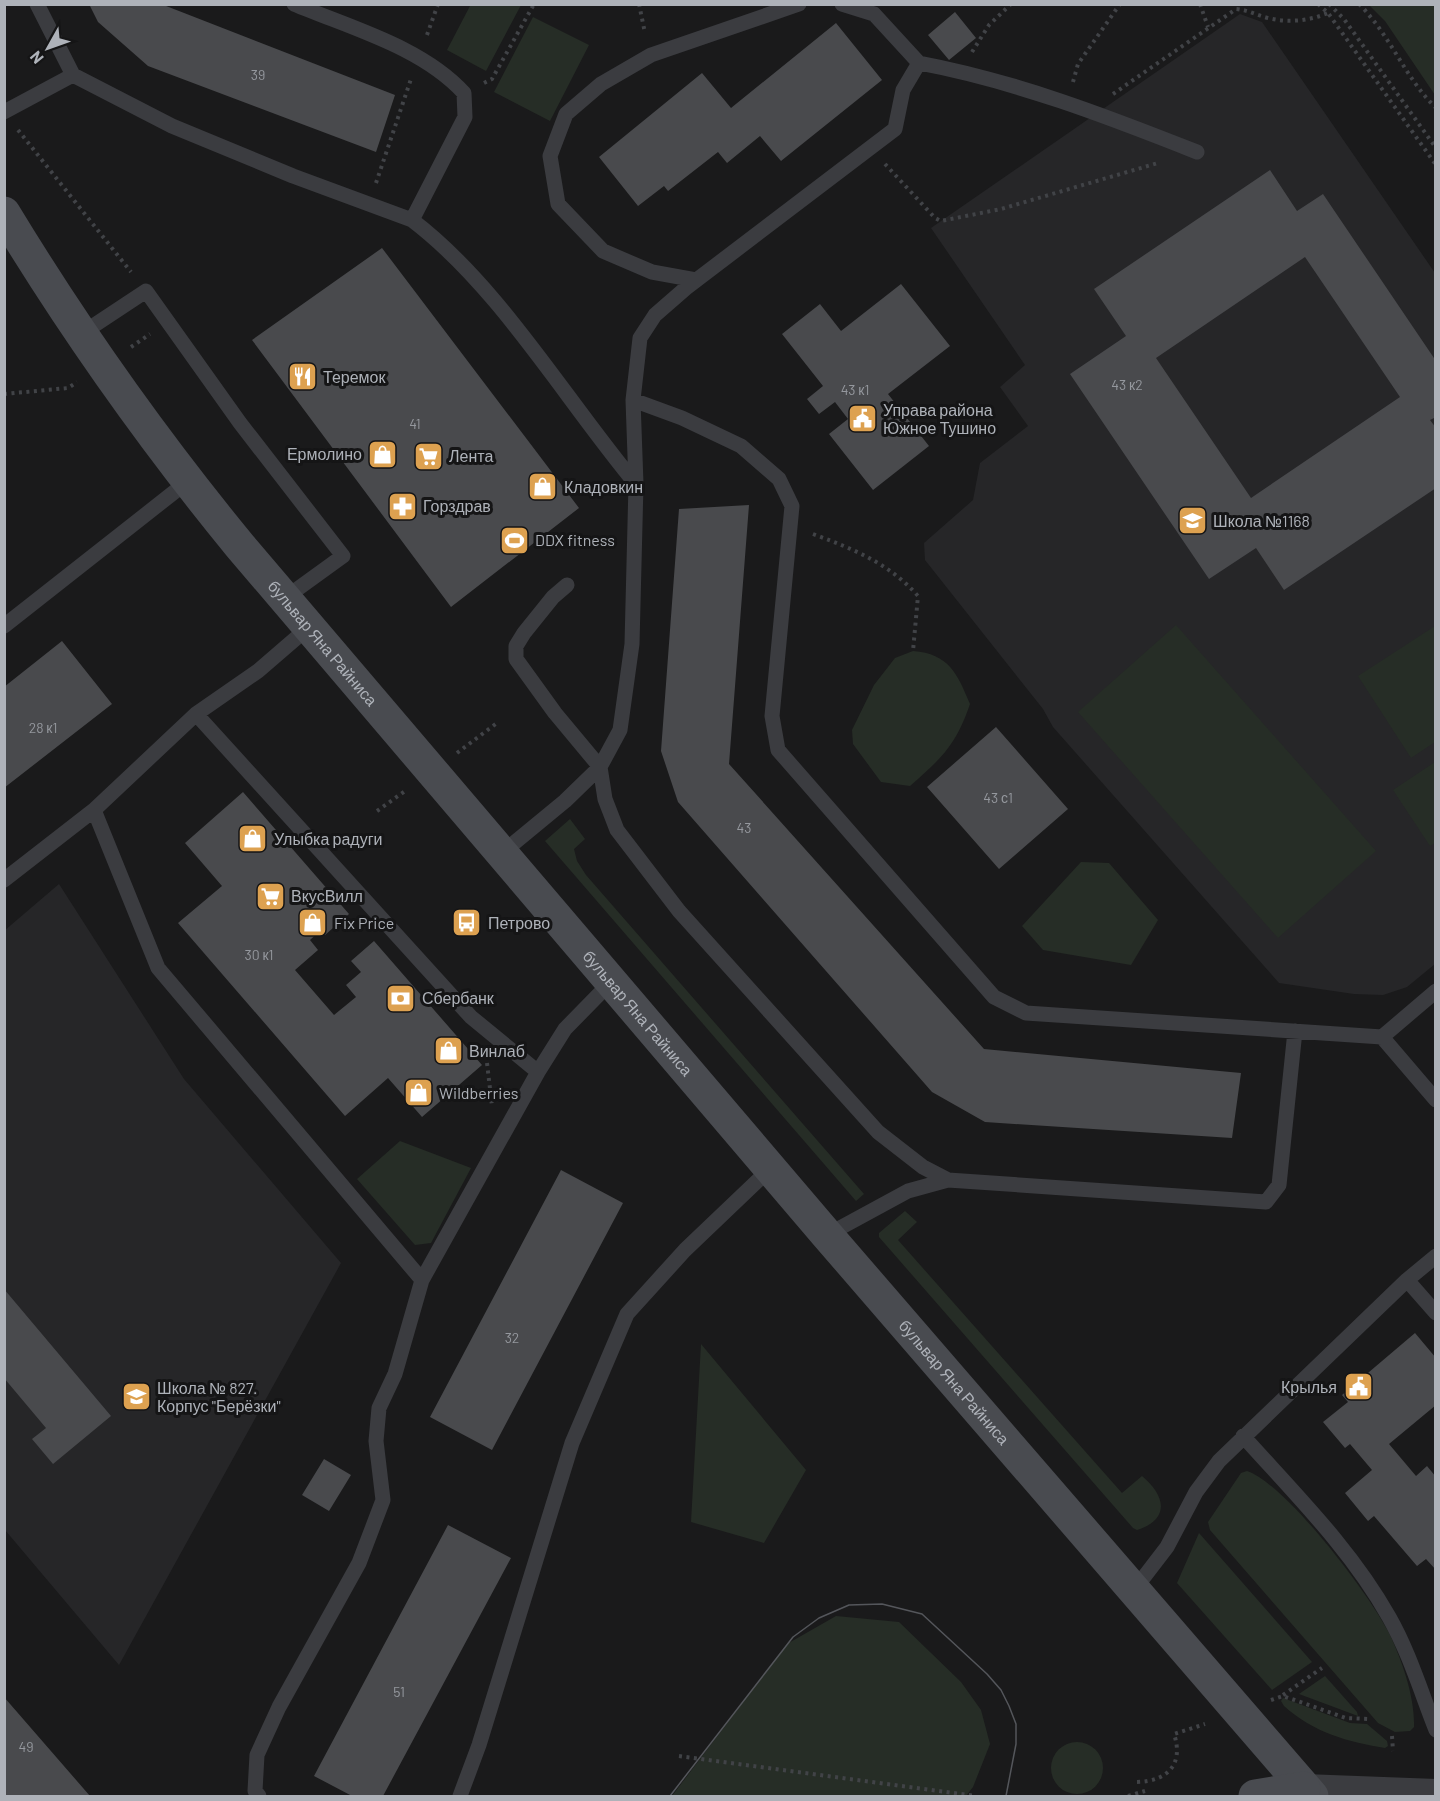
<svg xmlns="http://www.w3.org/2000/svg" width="1440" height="1801" viewBox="0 0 1440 1801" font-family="Barlow,sans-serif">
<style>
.built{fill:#262628}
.green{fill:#262d26}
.building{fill:#494a4d;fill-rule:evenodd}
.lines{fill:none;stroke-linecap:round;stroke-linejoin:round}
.path{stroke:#414347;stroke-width:4;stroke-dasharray:3 4.5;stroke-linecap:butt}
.lane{stroke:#3b3c40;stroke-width:15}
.street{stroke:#3b3c40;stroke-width:28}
.secondary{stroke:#494b50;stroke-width:33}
.tram{stroke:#54565b;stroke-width:1.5}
.labels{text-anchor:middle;stroke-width:6;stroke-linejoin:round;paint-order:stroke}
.number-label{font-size:14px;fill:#95989e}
.poi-label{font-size:16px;fill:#aeb2b9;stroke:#151516;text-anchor:start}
.street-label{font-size:16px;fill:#aeb2b9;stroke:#151516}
</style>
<rect width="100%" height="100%" fill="#1a1a1b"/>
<path class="built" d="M 1240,14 L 1262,22 L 1435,273 L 1435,964 L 1407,987 L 1383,995 L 1354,994 L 1279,983 L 1053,727 L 1043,709 L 925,560 L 924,543 L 973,500 L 980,463 L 1028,426 L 1000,387 L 1025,365 L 931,228 Z
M 59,884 L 184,1079 L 341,1263 L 119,1665 L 5,1530 L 4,931 Z"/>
<path class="green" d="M 471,4 L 521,5 L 486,71 L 447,50 Z
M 1369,5 L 1435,5 L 1435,95 L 1385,21 Z
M 533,17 L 589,45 L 550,121 L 494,92 Z
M 1176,625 L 1376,851 L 1278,938 L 1078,712 Z
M 1435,626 L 1435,742 L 1411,758 L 1358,676 Z
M 913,651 C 949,654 957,673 970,704 C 956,745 942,758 910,786 L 881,782 L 853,744 L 852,730 L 874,685 L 895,658 Z
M 1435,762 L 1435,843 L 1430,846 L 1393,790 Z
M 570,819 L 585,839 L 574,849 L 577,861 L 586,875 L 864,1194 L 856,1201 L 545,841 Z
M 1081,862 L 1109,863 L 1158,920 L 1131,965 L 1043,950 L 1022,926 Z
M 400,1141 L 471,1168 L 431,1243 L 415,1245 L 357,1179 Z
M 905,1211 L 917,1222 L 898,1240 L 1122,1493 L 1142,1476 C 1165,1495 1171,1519 1137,1530 L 1133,1528 L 879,1237 L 879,1233 Z
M 701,1344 L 806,1470 L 764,1543 L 691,1522 Z
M 1247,1471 C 1286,1484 1371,1596 1390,1635 C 1402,1661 1415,1697 1414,1727 L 1410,1731 L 1395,1732 L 1378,1723 L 1210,1530 L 1208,1522 L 1241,1473 Z
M 1199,1533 L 1312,1662 L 1272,1690 L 1177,1583 Z
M 836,1616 L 899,1622 L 961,1682 L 981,1710 L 990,1744 L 973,1787 L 966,1796 L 672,1796 L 787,1644 Z
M 1325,1676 L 1357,1712 L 1358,1716 L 1299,1694 Z
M 1283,1698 L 1350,1723 L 1367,1724 L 1387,1741 L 1388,1746 L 1385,1748 C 1347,1742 1313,1732 1284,1706 L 1281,1701 Z
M1051 1768a26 26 0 1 1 52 0a26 26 0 1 1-52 0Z"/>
<path class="building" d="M 89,4 L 161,4 L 395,95 L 376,152 L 148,66 L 98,22 Z
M 955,12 L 976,38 L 949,60 L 928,35 Z
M 836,23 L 882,80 L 781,161 L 760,136 L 727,163 L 718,152 L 668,191 L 664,186 L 638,206 L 599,157 L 702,73 L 731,108 Z
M 1270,170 L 1297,211 L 1323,194 L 1436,361 L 1436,417 L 1430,420 L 1436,428 L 1436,488 L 1284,590 L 1256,548 L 1209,579 L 1070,374 L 1126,336 L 1094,289 ZM 1305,257 L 1400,397 L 1251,498 L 1156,358 Z
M 382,248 L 579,508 L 451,607 L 252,340 Z
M 901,284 L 950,346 L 888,394 L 929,446 L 873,490 L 829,434 L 848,419 L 835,402 L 819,414 L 807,399 L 823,386 L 782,334 L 820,304 L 841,331 Z
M 749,505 L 729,764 L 984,1049 L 1241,1073 L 1232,1138 L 985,1122 L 932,1092 L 678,802 L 661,751 L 679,509 Z
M 62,641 L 112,704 L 4,788 L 4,687 Z
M 996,727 L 1068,809 L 999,869 L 927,787 Z
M 243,792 L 349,914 L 325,935 L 321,930 L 310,940 L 318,950 L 295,970 L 334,1015 L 356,997 L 346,985 L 361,972 L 351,961 L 374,941 L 482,1065 L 422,1117 L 388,1078 L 345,1116 L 178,923 L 222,886 L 185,843 Z
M 561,1170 L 623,1203 L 492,1450 L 430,1417 Z
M 4,1289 L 111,1416 L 53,1464 L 32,1439 L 46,1428 L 4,1378 Z
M 1415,1333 L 1436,1358 L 1436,1405 L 1389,1444 L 1416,1476 L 1427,1466 L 1436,1477 L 1436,1570 L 1426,1559 L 1417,1566 L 1374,1516 L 1368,1521 L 1345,1493 L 1372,1470 L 1350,1444 L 1345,1448 L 1323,1422 L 1348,1402 L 1342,1395 Z
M 324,1459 L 351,1475 L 329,1511 L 302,1495 Z
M 448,1525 L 511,1558 L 383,1796 L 352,1796 L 314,1776 Z
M 4,1697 L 90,1796 L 4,1796 Z"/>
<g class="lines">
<path class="path" d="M 639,4 L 645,33
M 1200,4 L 1208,27
M 1318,4 L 1328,13 L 1436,165
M 1329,4 L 1344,19 L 1436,148
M 1359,4 C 1391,36 1405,78 1436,108
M 427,35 L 438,4
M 972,52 L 989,25 L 1011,4
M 1073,82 L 1078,64 L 1120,4
M 484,83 L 492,79 L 534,4
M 1113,94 L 1236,9 C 1248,10 1256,15 1268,18 C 1288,23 1309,21 1328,13
M 18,130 L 131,272
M 885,164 L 935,218 L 941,221 L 1001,209 L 1158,163
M 376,183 L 411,79
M 131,347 L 150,334
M 4,394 L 68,388 L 77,382
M 813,534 C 853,549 889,563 918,596 L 913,651
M 457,753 L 497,723
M 377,811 L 405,791
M 487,1063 L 492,1106
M 1283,1695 L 1322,1668
M 1271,1700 L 1283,1696 L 1346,1718 L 1368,1719
M 1392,1736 L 1393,1751
M 679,1756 L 976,1796
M 1137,1782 C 1168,1781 1184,1764 1174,1734 L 1205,1724
M 1128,1796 L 1145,1791"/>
<path class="lane" d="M 37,4 L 73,75 L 172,126 L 293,176 L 412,220
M 294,4 C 351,28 422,47 464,93 L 465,117 L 412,220 C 499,286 565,399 636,484
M 842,4 L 874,14 L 919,63
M 4,112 L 73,75
M 696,280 L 652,272 L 603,251 L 558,204 L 550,156 L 566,114 L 601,84 L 651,55 L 799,4
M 81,334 L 146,291 L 240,423 L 343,556 L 285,598
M 633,400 L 682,418 L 741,446 L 779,479 L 792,506 L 772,716 L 778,750 L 994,997 L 1026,1013 L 1382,1037 L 1436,991
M 567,585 L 553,597 L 524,633 L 516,646 L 516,659 L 555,713 L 600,767 L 605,799 L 617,830 L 679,911 L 878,1132 L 923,1167 L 948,1180
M 4,626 L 187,482
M 196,714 L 471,1017 L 538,1072 L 565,1029 L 612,981
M 94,810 L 158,968 L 422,1280 L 395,1374 L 379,1408 L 376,1441 L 383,1500 L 359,1563 L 279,1707 L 257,1755 L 255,1791 L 259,1796
M 502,853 L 565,801 L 600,767 L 620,730 L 632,644 L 636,484 L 633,400 L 640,338 L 655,315 L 686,288 L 895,129 L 903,90 L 919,63 C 1015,81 1106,116 1197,152
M 4,880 L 94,810 L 196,714 L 258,671 L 309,627
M 1382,1037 L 1436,1100
M 827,1235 L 908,1191 L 948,1180 L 1266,1202 L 1279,1185 L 1295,1031
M 422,1280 L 538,1072
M 1407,1280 L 1436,1313
M 1243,1436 C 1294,1493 1351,1549 1389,1617 C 1409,1652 1421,1692 1436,1730
M 1134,1590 L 1167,1547 L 1196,1492 L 1219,1461 L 1407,1280 L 1436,1256
M 460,1796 L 479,1745 L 572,1443 L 627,1314 L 685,1250 L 771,1168"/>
<path class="street" d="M 1304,1788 L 1436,1793"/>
<g class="secondary">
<path id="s1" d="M 4,213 C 75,330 153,440 240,546 L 827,1235 L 1312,1796"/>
<path d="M 1255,1796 L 1304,1788"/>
</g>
<path class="tram" d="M 670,1796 L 793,1637 L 819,1618 L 849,1605 L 882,1604 L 922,1614 L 987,1674 L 1001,1690 L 1009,1706 L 1016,1724 L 1016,1744 L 1006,1796"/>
</g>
<defs>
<symbol id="restaurant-square" viewBox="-11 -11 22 22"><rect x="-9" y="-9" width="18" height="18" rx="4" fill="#dda150" stroke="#151516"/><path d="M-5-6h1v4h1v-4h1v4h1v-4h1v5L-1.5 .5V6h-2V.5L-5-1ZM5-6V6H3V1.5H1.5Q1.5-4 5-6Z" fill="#fff"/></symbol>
<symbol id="civic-square" viewBox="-11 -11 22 22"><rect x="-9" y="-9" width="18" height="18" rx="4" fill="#dda150" stroke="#151516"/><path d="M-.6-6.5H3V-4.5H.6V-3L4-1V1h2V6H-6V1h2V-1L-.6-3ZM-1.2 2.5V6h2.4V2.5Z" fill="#fff"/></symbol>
<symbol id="shop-square" viewBox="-11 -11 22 22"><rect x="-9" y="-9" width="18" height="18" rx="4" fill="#dda150" stroke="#151516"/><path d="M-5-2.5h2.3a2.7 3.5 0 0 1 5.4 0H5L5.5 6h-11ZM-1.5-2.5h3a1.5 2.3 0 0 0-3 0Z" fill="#fff"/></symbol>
<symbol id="supermarket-square" viewBox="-11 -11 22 22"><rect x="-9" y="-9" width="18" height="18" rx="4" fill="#dda150" stroke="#151516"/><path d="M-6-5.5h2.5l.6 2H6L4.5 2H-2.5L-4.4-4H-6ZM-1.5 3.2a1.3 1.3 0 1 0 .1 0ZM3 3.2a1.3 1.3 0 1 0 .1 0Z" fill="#fff"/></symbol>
<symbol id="pharmacy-square" viewBox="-11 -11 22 22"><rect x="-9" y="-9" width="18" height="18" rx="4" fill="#dda150" stroke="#151516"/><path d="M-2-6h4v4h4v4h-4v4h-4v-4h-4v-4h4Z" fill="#fff"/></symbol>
<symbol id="school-square" viewBox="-11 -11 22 22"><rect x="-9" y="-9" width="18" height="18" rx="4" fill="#dda150" stroke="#151516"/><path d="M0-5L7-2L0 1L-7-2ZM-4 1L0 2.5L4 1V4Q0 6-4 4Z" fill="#fff"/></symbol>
<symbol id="stadium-square" viewBox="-11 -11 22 22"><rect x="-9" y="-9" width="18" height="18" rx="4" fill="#dda150" stroke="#151516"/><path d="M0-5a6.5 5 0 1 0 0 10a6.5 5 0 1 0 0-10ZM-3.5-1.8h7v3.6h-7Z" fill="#fff"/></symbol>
<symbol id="bus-square" viewBox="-11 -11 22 22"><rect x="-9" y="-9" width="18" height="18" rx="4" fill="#dda150" stroke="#151516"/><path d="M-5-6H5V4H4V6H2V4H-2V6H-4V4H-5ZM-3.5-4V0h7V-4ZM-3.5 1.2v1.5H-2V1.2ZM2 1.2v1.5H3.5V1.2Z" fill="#fff"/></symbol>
<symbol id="bank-square" viewBox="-11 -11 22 22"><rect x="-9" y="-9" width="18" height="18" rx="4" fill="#dda150" stroke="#151516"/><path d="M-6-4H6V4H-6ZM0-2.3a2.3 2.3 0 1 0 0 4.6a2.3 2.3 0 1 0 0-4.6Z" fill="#fff"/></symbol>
</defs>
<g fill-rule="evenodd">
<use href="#restaurant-square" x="286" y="360" width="33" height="33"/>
<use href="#civic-square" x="846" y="402" width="33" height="33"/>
<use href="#shop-square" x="366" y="438" width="33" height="33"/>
<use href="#supermarket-square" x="412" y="440" width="33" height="33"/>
<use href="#shop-square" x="526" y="470" width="33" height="33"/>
<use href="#pharmacy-square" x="386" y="490" width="33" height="33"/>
<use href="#school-square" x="1176" y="504" width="33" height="33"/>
<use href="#stadium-square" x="498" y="524" width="33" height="33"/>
<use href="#shop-square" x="236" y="822" width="33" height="33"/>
<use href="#supermarket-square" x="254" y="880" width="33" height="33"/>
<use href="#shop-square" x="296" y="906" width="33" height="33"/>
<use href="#bus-square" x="450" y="906" width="33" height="33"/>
<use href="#bank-square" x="384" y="982" width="33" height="33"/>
<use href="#shop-square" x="432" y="1034" width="33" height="33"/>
<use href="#shop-square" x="402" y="1076" width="33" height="33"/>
<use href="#civic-square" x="1342" y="1370" width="33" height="33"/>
<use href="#school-square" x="120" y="1380" width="33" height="33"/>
</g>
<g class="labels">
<g class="number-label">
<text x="258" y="80">39</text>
<text x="1127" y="390">43 к2</text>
<text x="855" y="395">43 к1</text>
<text x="415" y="429">41</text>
<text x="43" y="733">28 к1</text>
<text x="998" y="803">43 с1</text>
<text x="744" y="833">43</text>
<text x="259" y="960">30 к1</text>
<text x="512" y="1343">32</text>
<text x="399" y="1697">51</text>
<text x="26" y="1752">49</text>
</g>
<g class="poi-label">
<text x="323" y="383">Теремок</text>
<text x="883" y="416">Управа района<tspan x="883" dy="18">Южное Тушино</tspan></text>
<text x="362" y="460" text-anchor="end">Ермолино</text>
<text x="449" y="462">Лента</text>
<text x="564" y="493">Кладовкин</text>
<text x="423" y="512">Горздрав</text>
<text x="1213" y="527">Школа №1168</text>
<text x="535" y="546">DDX fitness</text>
<text x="274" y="845">Улыбка радуги</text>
<text x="291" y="902">ВкусВилл</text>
<text x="334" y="929">Fix Price</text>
<text x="488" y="929">Петрово</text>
<text x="422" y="1004">Сбербанк</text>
<text x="469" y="1057">Винлаб</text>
<text x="439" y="1099">Wildberries</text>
<text x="1337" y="1393" text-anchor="end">Крылья</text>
<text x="157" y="1394">Школа № 827.<tspan x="157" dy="18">Корпус "Берёзки"</tspan></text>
</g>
<g class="street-label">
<text dy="6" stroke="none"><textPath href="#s1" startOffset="536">бульвар Яна Райниса</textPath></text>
<text dy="6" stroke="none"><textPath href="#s1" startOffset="1022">бульвар Яна Райниса</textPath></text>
<text dy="6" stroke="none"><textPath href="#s1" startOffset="1508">бульвар Яна Райниса</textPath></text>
</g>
</g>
<rect width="1440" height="1801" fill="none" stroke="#aeb2b9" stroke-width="12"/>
<g transform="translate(48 48) rotate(230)" stroke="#151516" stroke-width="4.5" paint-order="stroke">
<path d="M0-4.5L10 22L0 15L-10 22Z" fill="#aeb2b9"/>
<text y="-9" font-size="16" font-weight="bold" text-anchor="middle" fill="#aeb2b9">N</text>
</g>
</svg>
